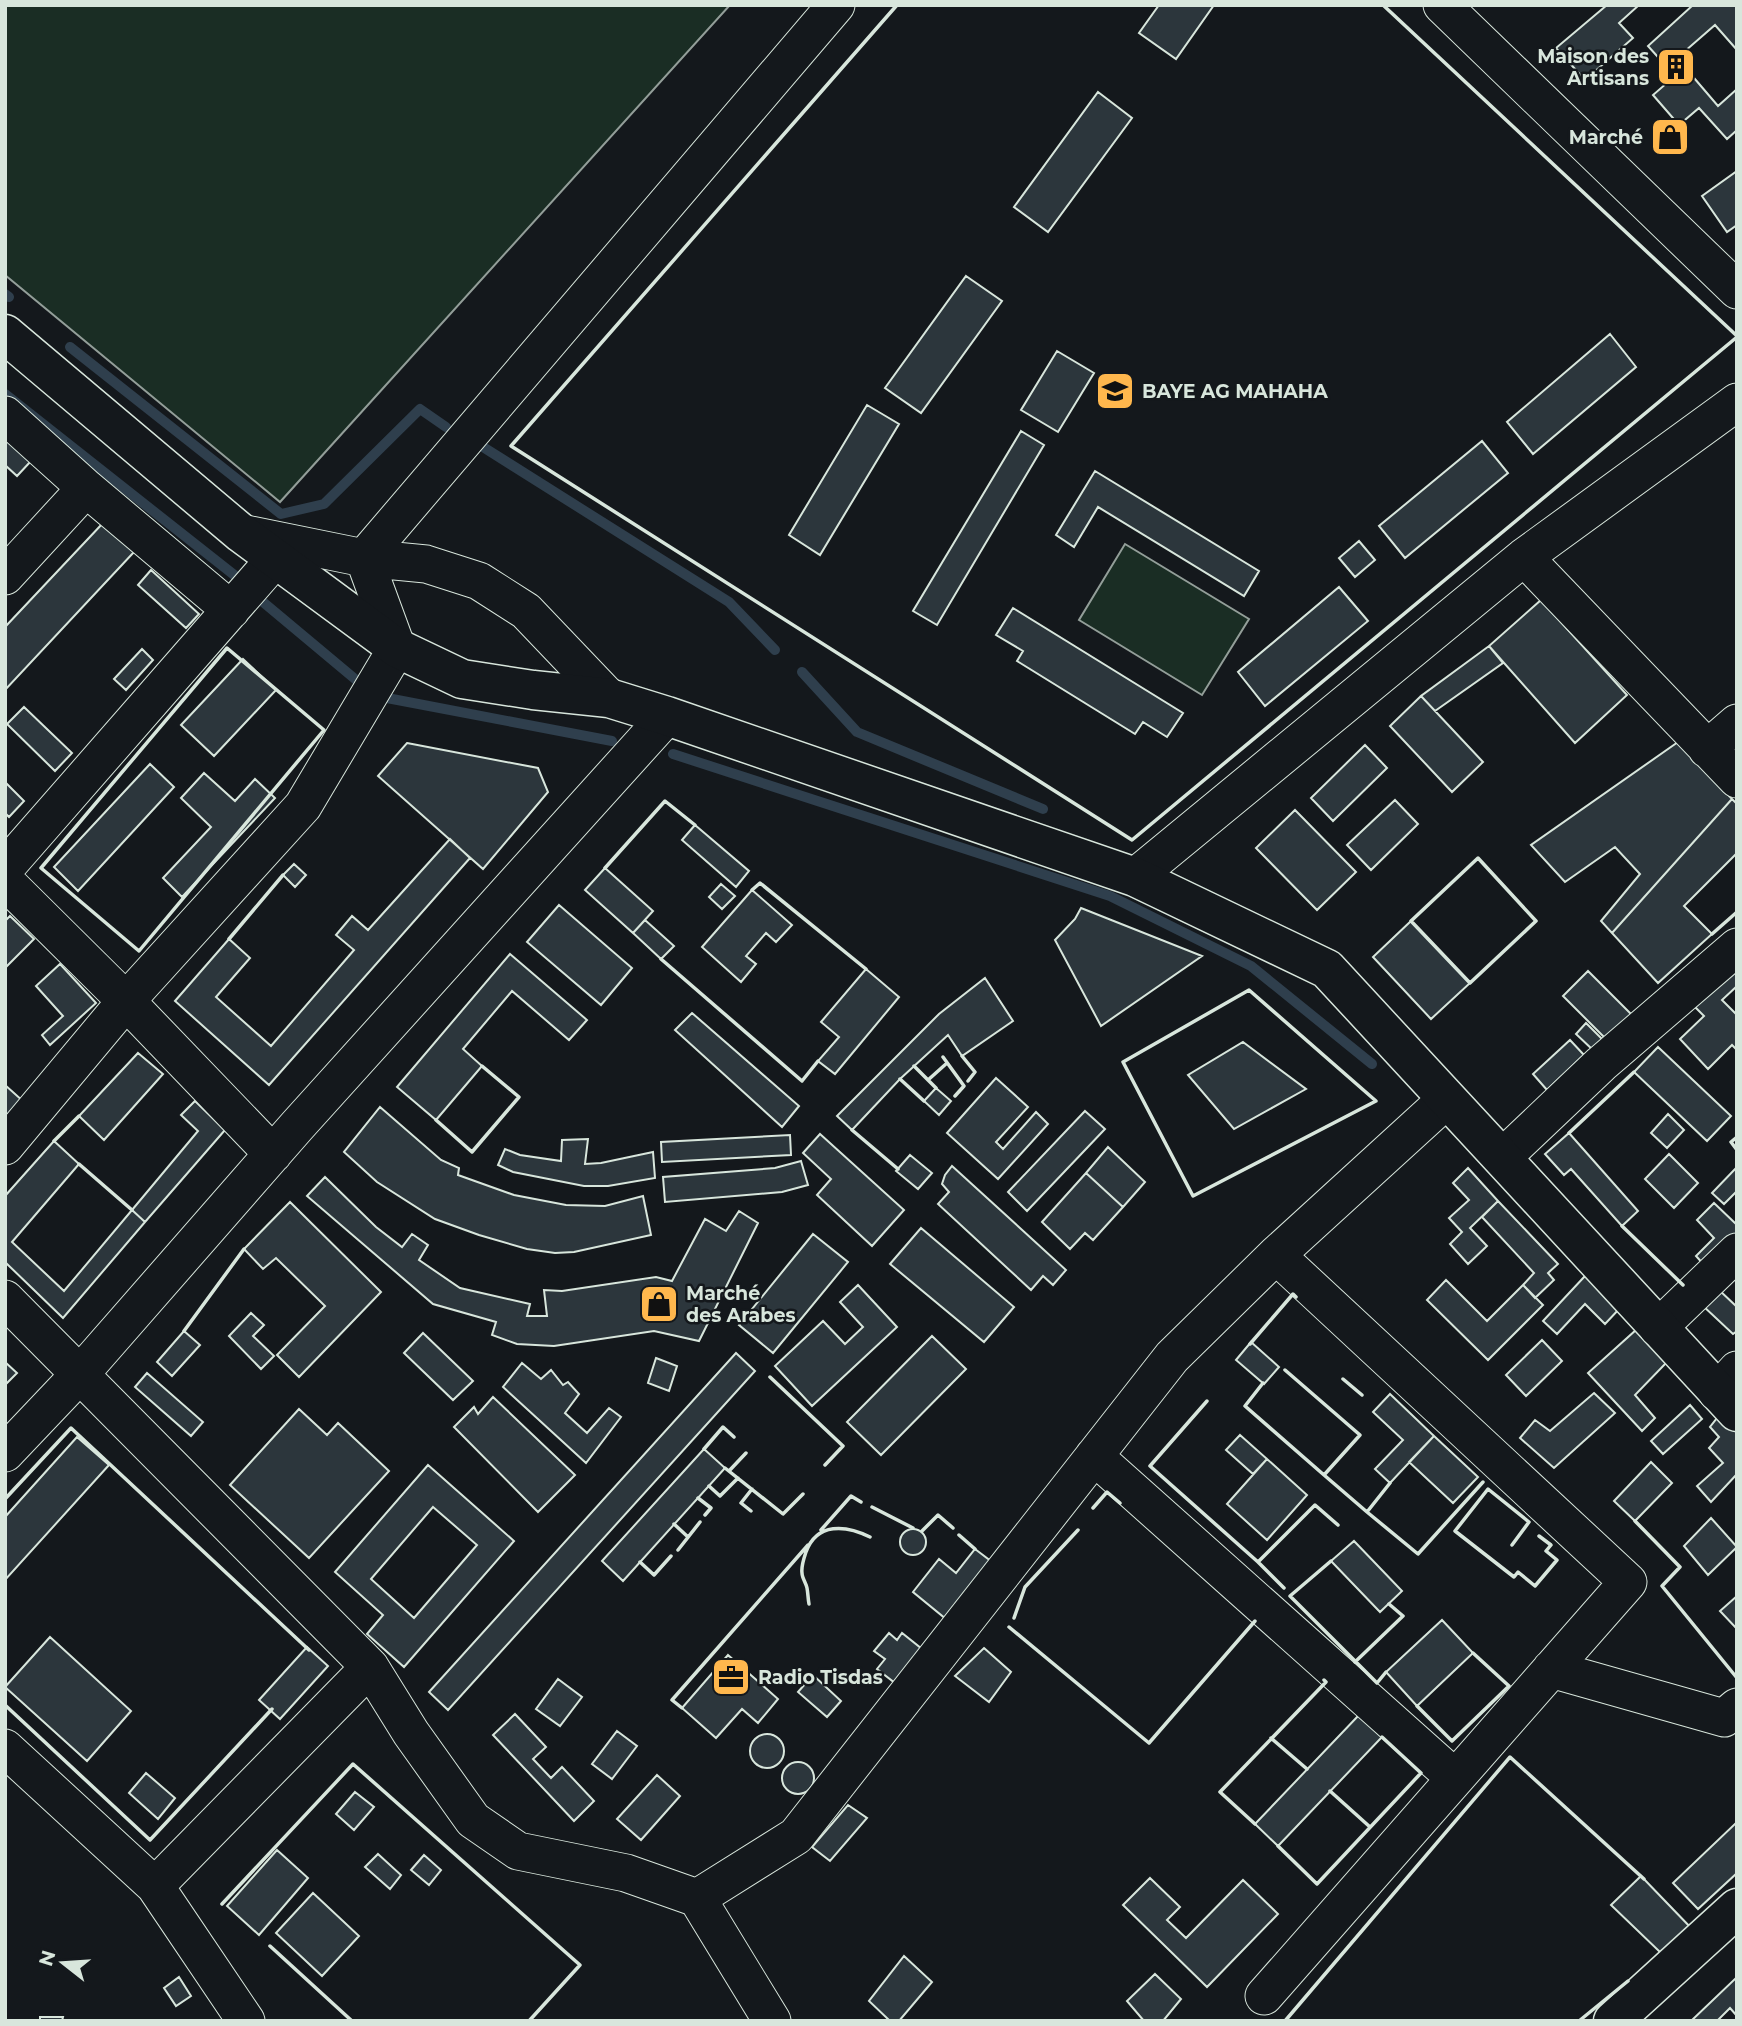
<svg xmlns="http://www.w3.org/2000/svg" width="1742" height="2026" viewBox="0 0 1742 2026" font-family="Montserrat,sans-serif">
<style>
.green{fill:#1a2d24;stroke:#939e99;stroke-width:2}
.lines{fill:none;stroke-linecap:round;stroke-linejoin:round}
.stream{stroke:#2f3f4d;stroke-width:10}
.building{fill:#2c363c;stroke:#d8e6dc;stroke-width:2;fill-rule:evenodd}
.minor-casing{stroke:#d8e6dc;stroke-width:39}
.major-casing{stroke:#d8e6dc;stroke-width:41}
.minor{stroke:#14181c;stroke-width:37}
.major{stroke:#14181c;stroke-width:38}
.wall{stroke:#d8e6dc;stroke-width:3.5}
.labels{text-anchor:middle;stroke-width:5;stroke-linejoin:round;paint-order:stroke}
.poi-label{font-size:19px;font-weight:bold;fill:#d8e6dc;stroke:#14181c;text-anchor:start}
</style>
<rect width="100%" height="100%" fill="#14181c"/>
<path class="green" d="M 5,5 L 730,5 L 280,502 L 5,275 Z
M 1125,544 L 1249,619 L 1202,695 L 1079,620 Z"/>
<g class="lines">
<path class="stream" d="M 5,294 L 9,297
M 70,347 L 281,514 L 324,504 L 420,409 L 446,427
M 5,394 L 238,578
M 483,447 L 729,602 L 775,650
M 257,597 L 361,684
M 802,672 L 857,732 L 1043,809
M 387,698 L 612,741
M 673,754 L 1110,896 L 1251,966 L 1372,1064"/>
</g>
<path class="building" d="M 1159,5 L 1214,5 L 1176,59 L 1139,33 Z
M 1607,5 L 1639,5 L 1619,23 L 1633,38 L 1585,80 L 1556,48 Z
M 1693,5 L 1737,5 L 1737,50 L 1715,25 L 1677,58 L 1718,106 L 1737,89 L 1737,130 L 1727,139 L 1699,108 L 1679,125 L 1653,95 L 1675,76 L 1648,46 Z
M 1098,92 L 1132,118 L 1048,232 L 1014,207 Z
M 1737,171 L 1737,225 L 1727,232 L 1702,196 Z
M 966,276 L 1002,301 L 921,413 L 885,388 Z
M 1610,334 L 1636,367 L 1533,454 L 1507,422 Z
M 1057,351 L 1094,373 L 1058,432 L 1021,410 Z
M 867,405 L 899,424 L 820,555 L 789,535 Z
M 1021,431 L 1044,445 L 937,625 L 913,611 Z
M 5,438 L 31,461 L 17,476 L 5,465 Z
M 1482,441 L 1508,473 L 1405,558 L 1379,526 Z
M 1095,471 L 1259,571 L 1244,596 L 1098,507 L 1074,547 L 1056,535 Z
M 103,523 L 134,552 L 5,690 L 5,627 Z
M 1359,541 L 1375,560 L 1355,577 L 1339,558 Z
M 151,570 L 199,614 L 186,628 L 138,585 Z
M 1339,587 L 1368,621 L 1265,706 L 1238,672 Z
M 1541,600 L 1627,695 L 1575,743 L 1489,646 Z
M 1013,608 L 1183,713 L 1167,737 L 1143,722 L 1135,734 L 1017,661 L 1023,651 L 996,635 Z
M 1489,646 L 1503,663 L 1435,711 L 1421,696 Z
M 142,649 L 153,660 L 126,690 L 114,679 Z
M 243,659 L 276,690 L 214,756 L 181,725 Z
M 1421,696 L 1483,762 L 1452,792 L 1390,726 Z
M 24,707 L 72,753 L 55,771 L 7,724 Z
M 1678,742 L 1732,799 L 1612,933 L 1601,921 L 1640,874 L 1615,847 L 1565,882 L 1531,845 Z
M 407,743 L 538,768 L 548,792 L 483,869 L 378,776 Z
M 1365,745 L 1387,768 L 1333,821 L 1311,798 Z
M 150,764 L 174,787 L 78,891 L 54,867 Z
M 204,773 L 235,801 L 255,779 L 275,798 L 182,897 L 163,878 L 211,827 L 181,798 Z
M 5,782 L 24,801 L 9,817 L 5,813 Z
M 1732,799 L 1737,804 L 1737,853 L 1684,906 L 1712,934 L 1658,983 L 1612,933 Z
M 1395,800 L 1418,824 L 1371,870 L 1347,845 Z
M 1295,810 L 1356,872 L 1317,910 L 1256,848 Z
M 695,825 L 749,871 L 736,887 L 682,840 Z
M 450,839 L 470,858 L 269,1085 L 175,1001 L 229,939 L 250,958 L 216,997 L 271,1046 L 354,950 L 336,935 L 352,916 L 368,930 Z
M 294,864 L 306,875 L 295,887 L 283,875 Z
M 605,868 L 653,911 L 633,933 L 585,890 Z
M 721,884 L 735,896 L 722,909 L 709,897 Z
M 752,890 L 792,925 L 776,942 L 766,933 L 746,956 L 756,964 L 741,982 L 702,947 Z
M 559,905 L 632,968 L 601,1005 L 527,942 Z
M 1081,908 L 1202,956 L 1101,1026 L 1055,940 L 1075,919 Z
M 10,916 L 34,939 L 5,968 L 5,921 Z
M 645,920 L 674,946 L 661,959 L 633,933 Z
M 1411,921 L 1470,983 L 1431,1019 L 1373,957 Z
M 510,954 L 587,1020 L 569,1040 L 512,991 L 463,1049 L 482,1066 L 436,1120 L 397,1087 Z
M 1737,961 L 1737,986 L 1722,1000 L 1737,1015 L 1737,1050 L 1732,1045 L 1708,1069 L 1680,1039 L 1704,1016 L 1692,1004 Z
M 60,964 L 96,1003 L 50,1045 L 42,1035 L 63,1016 L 36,986 Z
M 866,969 L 899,997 L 835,1074 L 818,1061 L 839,1037 L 821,1022 Z
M 1588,971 L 1633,1016 L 1608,1041 L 1563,996 Z
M 985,978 L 1013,1021 L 962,1056 L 948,1035 L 900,1079 L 852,1130 L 837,1116 L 939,1014 Z
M 692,1013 L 799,1106 L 782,1127 L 675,1030 Z
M 1586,1023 L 1603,1040 L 1593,1050 L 1576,1034 Z
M 1570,1040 L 1584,1055 L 1547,1090 L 1533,1074 Z
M 1243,1042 L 1306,1089 L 1234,1129 L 1188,1075 Z
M 1658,1047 L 1731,1116 L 1707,1141 L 1634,1072 Z
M 138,1053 L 163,1074 L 104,1140 L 79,1116 Z
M 996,1078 L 1028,1107 L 996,1142 L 1003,1149 L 1036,1112 L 1048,1124 L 998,1179 L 947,1133 Z
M 5,1085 L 24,1102 L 5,1122 Z
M 936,1088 L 951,1101 L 939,1115 L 924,1101 Z
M 195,1101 L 225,1130 L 145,1222 L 132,1210 L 198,1131 L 181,1115 Z
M 380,1107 L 441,1160 L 459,1168 L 458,1175 L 514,1195 L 566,1205 L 605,1206 L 643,1196 L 651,1235 L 574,1252 L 555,1253 L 527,1249 L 479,1235 L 435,1219 L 377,1182 L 344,1152 Z
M 1085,1111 L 1105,1129 L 1027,1211 L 1008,1192 Z
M 1668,1114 L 1684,1130 L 1667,1148 L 1651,1133 Z
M 1569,1133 L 1638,1211 L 1622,1226 L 1571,1169 L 1564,1175 L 1545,1154 Z
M 820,1134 L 904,1210 L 872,1246 L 817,1195 L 831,1179 L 803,1153 Z
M 790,1135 L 791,1155 L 662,1162 L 661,1142 Z
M 588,1139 L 585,1164 L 601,1163 L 653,1152 L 655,1178 L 608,1186 L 584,1186 L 513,1172 L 498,1165 L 505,1149 L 520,1155 L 561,1161 L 562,1140 Z
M 54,1141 L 79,1164 L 12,1242 L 64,1291 L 132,1210 L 145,1222 L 63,1318 L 5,1262 L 5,1196 Z
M 1108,1147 L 1145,1182 L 1123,1207 L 1086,1173 Z
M 1669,1154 L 1698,1183 L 1674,1208 L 1645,1179 Z
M 910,1155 L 932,1173 L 918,1189 L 896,1171 Z
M 801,1161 L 808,1185 L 782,1192 L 665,1202 L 663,1177 L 775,1168 Z
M 952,1166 L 1066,1270 L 1053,1285 L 1043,1276 L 1031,1290 L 938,1204 L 949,1192 L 942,1184 L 945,1175 Z
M 1737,1167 L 1737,1191 L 1724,1204 L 1712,1193 Z
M 1468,1168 L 1498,1201 L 1470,1228 L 1487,1246 L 1468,1264 L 1450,1244 L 1462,1232 L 1449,1218 L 1469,1200 L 1453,1183 Z
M 1086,1173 L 1123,1207 L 1093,1240 L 1085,1233 L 1070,1249 L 1042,1222 Z
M 325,1177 L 376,1227 L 402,1247 L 412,1234 L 428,1245 L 419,1260 L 460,1288 L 530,1304 L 527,1316 L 547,1316 L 544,1290 L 562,1291 L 656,1277 L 672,1281 L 705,1219 L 726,1231 L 739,1211 L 758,1223 L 699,1341 L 654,1331 L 554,1346 L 517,1344 L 492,1335 L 496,1322 L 433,1304 L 307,1196 Z
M 1498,1201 L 1558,1264 L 1548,1273 L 1554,1280 L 1535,1298 L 1523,1285 L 1534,1273 L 1482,1217 Z
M 290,1202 L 381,1292 L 299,1377 L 277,1355 L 325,1306 L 276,1258 L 263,1269 L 244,1249 Z
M 1714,1203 L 1737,1225 L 1737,1237 L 1706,1267 L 1696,1256 L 1714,1238 L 1697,1220 Z
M 921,1228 L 1014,1307 L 984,1342 L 890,1264 Z
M 813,1234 L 848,1262 L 773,1353 L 739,1325 Z
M 1585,1276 L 1620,1308 L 1605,1324 L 1585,1304 L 1557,1334 L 1543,1321 Z
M 1446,1280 L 1487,1321 L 1523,1285 L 1543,1305 L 1488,1360 L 1427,1300 Z
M 858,1285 L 897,1327 L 812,1406 L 775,1366 L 823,1321 L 845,1344 L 863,1327 L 840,1302 Z
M 1718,1289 L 1737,1307 L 1737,1331 L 1733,1334 L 1702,1305 Z
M 251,1313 L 264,1325 L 253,1336 L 274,1356 L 261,1369 L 229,1336 Z
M 1636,1330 L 1667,1362 L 1635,1395 L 1655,1418 L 1642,1431 L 1588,1373 Z
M 184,1331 L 200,1345 L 172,1376 L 157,1362 Z
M 423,1333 L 473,1381 L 453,1400 L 404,1353 Z
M 932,1336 L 966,1369 L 881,1455 L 847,1422 Z
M 1542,1340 L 1562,1361 L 1526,1396 L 1506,1375 Z
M 1251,1342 L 1279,1367 L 1264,1384 L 1236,1360 Z
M 736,1353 L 755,1371 L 448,1710 L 429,1692 Z
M 656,1358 L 677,1366 L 669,1391 L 648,1383 Z
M 5,1362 L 17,1373 L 5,1385 Z
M 522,1363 L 541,1379 L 551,1370 L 563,1385 L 568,1382 L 579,1394 L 565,1413 L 587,1433 L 609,1408 L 621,1417 L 586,1463 L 503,1387 Z
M 147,1373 L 203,1422 L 191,1436 L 135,1387 Z
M 1594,1393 L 1615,1413 L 1554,1468 L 1520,1438 L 1535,1420 L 1550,1431 Z
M 1390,1394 L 1434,1436 L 1390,1483 L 1375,1469 L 1403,1440 L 1373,1412 Z
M 493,1397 L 575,1475 L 538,1512 L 454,1427 L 474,1407 L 478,1414 Z
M 1690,1405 L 1702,1419 L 1663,1454 L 1651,1441 Z
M 299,1409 L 327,1435 L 338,1423 L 389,1471 L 309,1558 L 230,1485 Z
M 1721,1413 L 1737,1426 L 1737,1474 L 1711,1502 L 1697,1486 L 1723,1463 L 1709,1448 L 1719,1437 L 1710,1427 Z
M 1240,1435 L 1267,1459 L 1253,1474 L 1226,1450 Z
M 1434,1436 L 1478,1477 L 1453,1503 L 1409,1462 Z
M 77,1437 L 109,1465 L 5,1580 L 5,1517 Z
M 704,1449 L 725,1468 L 623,1581 L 602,1561 Z
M 1267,1459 L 1307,1495 L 1267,1540 L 1227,1504 Z
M 1651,1462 L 1672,1483 L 1635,1521 L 1614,1501 Z
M 428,1465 L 514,1541 L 404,1667 L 367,1634 L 383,1615 L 335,1572 ZM 433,1507 L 477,1545 L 414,1618 L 371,1579 Z
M 1711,1518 L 1737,1547 L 1708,1575 L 1684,1546 Z
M900 1542a13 13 0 1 1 26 0a13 13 0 1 1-26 0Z
M 1354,1541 L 1402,1591 L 1380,1612 L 1331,1561 Z
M 975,1549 L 992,1562 L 946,1619 L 913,1592 L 939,1559 L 956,1573 Z
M 1737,1596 L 1737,1629 L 1720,1611 Z
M 1442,1620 L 1473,1653 L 1417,1706 L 1386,1672 Z
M 889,1633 L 897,1640 L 902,1633 L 922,1649 L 895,1683 L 877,1669 L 885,1659 L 874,1651 Z
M 50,1637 L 131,1711 L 87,1761 L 5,1687 Z
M 307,1647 L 328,1666 L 280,1719 L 259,1700 Z
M 984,1648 L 1011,1672 L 989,1702 L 955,1676 Z
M 728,1655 L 778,1699 L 758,1723 L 742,1709 L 716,1738 L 682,1708 Z
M 813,1675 L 841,1701 L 827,1717 L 798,1692 Z
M 558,1679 L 582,1697 L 560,1726 L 536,1709 Z
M 515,1714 L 546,1747 L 533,1759 L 551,1778 L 562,1767 L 594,1801 L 574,1821 L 493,1735 Z
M 1359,1715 L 1382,1737 L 1278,1846 L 1255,1824 Z
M 617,1731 L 637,1746 L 612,1779 L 592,1764 Z
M750 1751a17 17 0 1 1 34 0a17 17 0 1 1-34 0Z
M782 1778a16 16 0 1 1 32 0a16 16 0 1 1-32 0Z
M 146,1773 L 175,1798 L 158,1819 L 129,1793 Z
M 657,1775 L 680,1796 L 641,1840 L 617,1819 Z
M 355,1792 L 374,1807 L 354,1830 L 336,1814 Z
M 848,1805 L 867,1818 L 830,1861 L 812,1847 Z
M 1737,1822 L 1737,1873 L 1698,1909 L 1673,1883 Z
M 277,1850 L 308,1878 L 259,1935 L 227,1906 Z
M 378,1854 L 401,1875 L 390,1889 L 365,1867 Z
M 424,1855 L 441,1870 L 429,1885 L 411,1870 Z
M 1641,1876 L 1693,1930 L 1662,1954 L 1611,1905 Z
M 1150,1878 L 1180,1907 L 1167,1920 L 1186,1938 L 1243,1880 L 1278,1914 L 1207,1987 L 1123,1905 Z
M 313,1893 L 359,1936 L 322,1976 L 276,1933 Z
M 904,1956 L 932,1982 L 899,2021 L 890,2021 L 869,2001 Z
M 1155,1974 L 1181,1999 L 1163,2021 L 1144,2021 L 1127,2001 Z
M 179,1977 L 191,1996 L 176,2006 L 164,1988 Z
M 1737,1977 L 1737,2016 L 1730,2008 L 1717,2021 L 1691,2021 Z
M 40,2017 L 63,2017 L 62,2021 L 40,2021 Z"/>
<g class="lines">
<defs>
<path id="minor" d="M 1442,5 L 1737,290
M 5,415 L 86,488
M 241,533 L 364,558 L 426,564 L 479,581 L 526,611 L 609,698
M 1524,557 L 1737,779
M 5,576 L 86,488 L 231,610
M 1707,749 L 1737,723
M 5,868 L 275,559
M 1135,877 L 1524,557 L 1737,402
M 5,881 L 126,1001 L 273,1154
M 5,1146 L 126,1001 L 303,806 L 397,648 L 364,558 L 836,5
M 1502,1158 L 1601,1064 L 1737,947
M 5,1299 L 370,1667 L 411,1733 L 473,1820 L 518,1851 L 626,1873 L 697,1898 L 772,2021
M 1658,1328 L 1737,1252
M 1717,1392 L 1737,1370
M 5,1453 L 81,1373 L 297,1126 L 667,716
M 1094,1456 L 1455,1778
M 1551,1669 L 1724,1718 L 1737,1707
M 5,1748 L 155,1886 L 246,2021
M 155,1886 L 370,1667
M 697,1898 L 796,1836 L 1172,1357 L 1276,1255 L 1447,1099
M 1264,1996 L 1628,1582 L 1276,1255"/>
<path id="major" d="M 5,334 L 241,533 L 397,648 L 462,679 L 533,690 L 609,698 L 667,716 L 1135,877 L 1327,969 L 1737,1412
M 1613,2021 L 1737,1908"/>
</defs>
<use href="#minor" class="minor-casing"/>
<use href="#major" class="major-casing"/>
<use href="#minor" class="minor"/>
<use href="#major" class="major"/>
<path class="wall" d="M 897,5 L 511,446 L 1132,840 L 1737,337
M 1383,5 L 1737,336
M 227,648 L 324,730 L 139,951 L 41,868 Z
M 1478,858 L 1536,921 L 1470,983 L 1411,921 Z
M 605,868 L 665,801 L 695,825
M 752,890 L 760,883 L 866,969
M 1712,934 L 1737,912
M 229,939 L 283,875
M 661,959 L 802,1081 L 818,1061
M 1249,990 L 1376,1101 L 1193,1196 L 1123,1062 Z
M 962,1056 L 975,1072 L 968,1081
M 943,1057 L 964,1086 L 955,1096
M 914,1066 L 936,1088
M 900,1079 L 924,1101
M 928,1080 L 947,1063
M 436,1120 L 472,1152 L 519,1097 L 482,1066
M 852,1130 L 898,1169
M 1569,1133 L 1634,1072
M 1737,1137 L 1731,1142 L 1737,1150
M 54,1141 L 79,1116
M 79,1164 L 132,1210
M 1622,1226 L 1683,1285
M 184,1331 L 244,1249
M 1250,1344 L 1293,1294 L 1296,1297
M 1285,1370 L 1360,1435 L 1324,1475 L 1367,1512
M 770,1377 L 843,1446 L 825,1465
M 1343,1379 L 1362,1395
M 1263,1383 L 1245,1406 L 1324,1475
M 1207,1401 L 1150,1466 L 1258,1562
M 704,1449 L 723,1427 L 734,1437
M 725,1468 L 783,1514 L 803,1494
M 729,1471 L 746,1453
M 1390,1483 L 1367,1512 L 1418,1554 L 1483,1482
M 709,1486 L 720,1496 L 738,1478
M 698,1498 L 711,1508 L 705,1515
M 5,1499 L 71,1428 L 309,1650
M 872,1507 L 913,1528
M 1093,1508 L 1107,1492 L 1120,1503
M 751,1511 L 741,1503 L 752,1489
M 1635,1521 L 1680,1567 L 1662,1586 L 1737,1678
M 674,1524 L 688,1537
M 821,1530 L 851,1496 L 861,1502
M 922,1531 L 938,1515 L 953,1528
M 959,1535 L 975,1549
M 1512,1545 L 1529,1522 L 1488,1489 L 1455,1531 L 1514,1577 L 1518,1572 L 1535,1586 L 1557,1560 L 1546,1551 L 1551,1545 L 1539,1536
M 678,1550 L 700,1522
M 1331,1561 L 1290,1596 L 1377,1683 L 1386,1672
M 640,1562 L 654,1575 L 671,1556
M 1284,1588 L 1258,1562 L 1315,1505 L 1338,1525
M 809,1604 C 808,1599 808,1593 807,1588 C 806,1583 802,1578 802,1573 C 801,1566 804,1558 806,1552 C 817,1522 846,1525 870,1537
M 1014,1618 L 1025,1587 L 1078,1530
M 1009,1627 L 1149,1743 L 1255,1621
M 1355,1662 L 1403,1616 L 1389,1604
M 5,1705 L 150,1840 L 272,1709
M 1417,1706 L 1452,1741 L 1509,1686 L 1473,1653
M 682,1708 L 672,1700 L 808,1545
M 1271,1738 L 1307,1769
M 1330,1791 L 1370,1827
M 1255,1824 L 1220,1792 L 1326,1682 L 1324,1680
M 1278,1846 L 1317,1884 L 1421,1773 L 1382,1737
M 222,1904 L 353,1764 L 580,1965 L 529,2021
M 270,1946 L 352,2021
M 1285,2021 L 1510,1757 L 1644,1879
M 1579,2021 L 1628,1981"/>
</g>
<defs>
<symbol id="building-square" viewBox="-11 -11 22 22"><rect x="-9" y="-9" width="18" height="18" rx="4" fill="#ffb74d" stroke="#14181c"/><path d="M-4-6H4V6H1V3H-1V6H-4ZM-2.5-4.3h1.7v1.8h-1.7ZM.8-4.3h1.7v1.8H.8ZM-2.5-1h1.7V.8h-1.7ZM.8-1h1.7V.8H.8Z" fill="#111"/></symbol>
<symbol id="shop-square" viewBox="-11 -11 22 22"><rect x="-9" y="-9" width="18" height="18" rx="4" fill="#ffb74d" stroke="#14181c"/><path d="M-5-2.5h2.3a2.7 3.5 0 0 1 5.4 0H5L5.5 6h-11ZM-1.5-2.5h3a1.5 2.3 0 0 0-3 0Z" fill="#111"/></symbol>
<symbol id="school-square" viewBox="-11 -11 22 22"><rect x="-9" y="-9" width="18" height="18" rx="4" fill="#ffb74d" stroke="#14181c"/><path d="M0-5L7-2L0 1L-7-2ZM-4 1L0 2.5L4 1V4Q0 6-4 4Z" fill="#111"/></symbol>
<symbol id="office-square" viewBox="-11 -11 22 22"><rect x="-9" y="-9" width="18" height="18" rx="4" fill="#ffb74d" stroke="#14181c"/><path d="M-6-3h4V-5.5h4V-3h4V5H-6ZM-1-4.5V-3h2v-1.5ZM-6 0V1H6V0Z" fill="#111"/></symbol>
</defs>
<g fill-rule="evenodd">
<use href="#building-square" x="1654" y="45" width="44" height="44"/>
<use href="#shop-square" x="1648" y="115" width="44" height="44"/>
<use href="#school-square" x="1093" y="369" width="44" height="44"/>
<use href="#shop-square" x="637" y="1282" width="44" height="44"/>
<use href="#office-square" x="709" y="1655" width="44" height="44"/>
</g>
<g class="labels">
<g class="poi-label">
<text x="1649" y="63" text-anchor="end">Maison des<tspan x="1649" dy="22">Artisans</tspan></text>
<text x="1643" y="144" text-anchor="end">Marché</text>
<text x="1142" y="398">BAYE AG MAHAHA</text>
<text x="686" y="1300">Marché<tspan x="686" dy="22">des Arabes</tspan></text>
<text x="758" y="1684">Radio Tisdas</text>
</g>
</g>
<rect width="1742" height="2026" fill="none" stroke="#d8e6dc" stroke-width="14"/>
<g transform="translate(63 1963) rotate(287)" stroke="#14181c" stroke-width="5" paint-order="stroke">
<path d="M0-5L12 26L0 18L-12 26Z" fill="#d8e6dc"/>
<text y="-10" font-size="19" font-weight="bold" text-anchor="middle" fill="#d8e6dc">N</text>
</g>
</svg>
